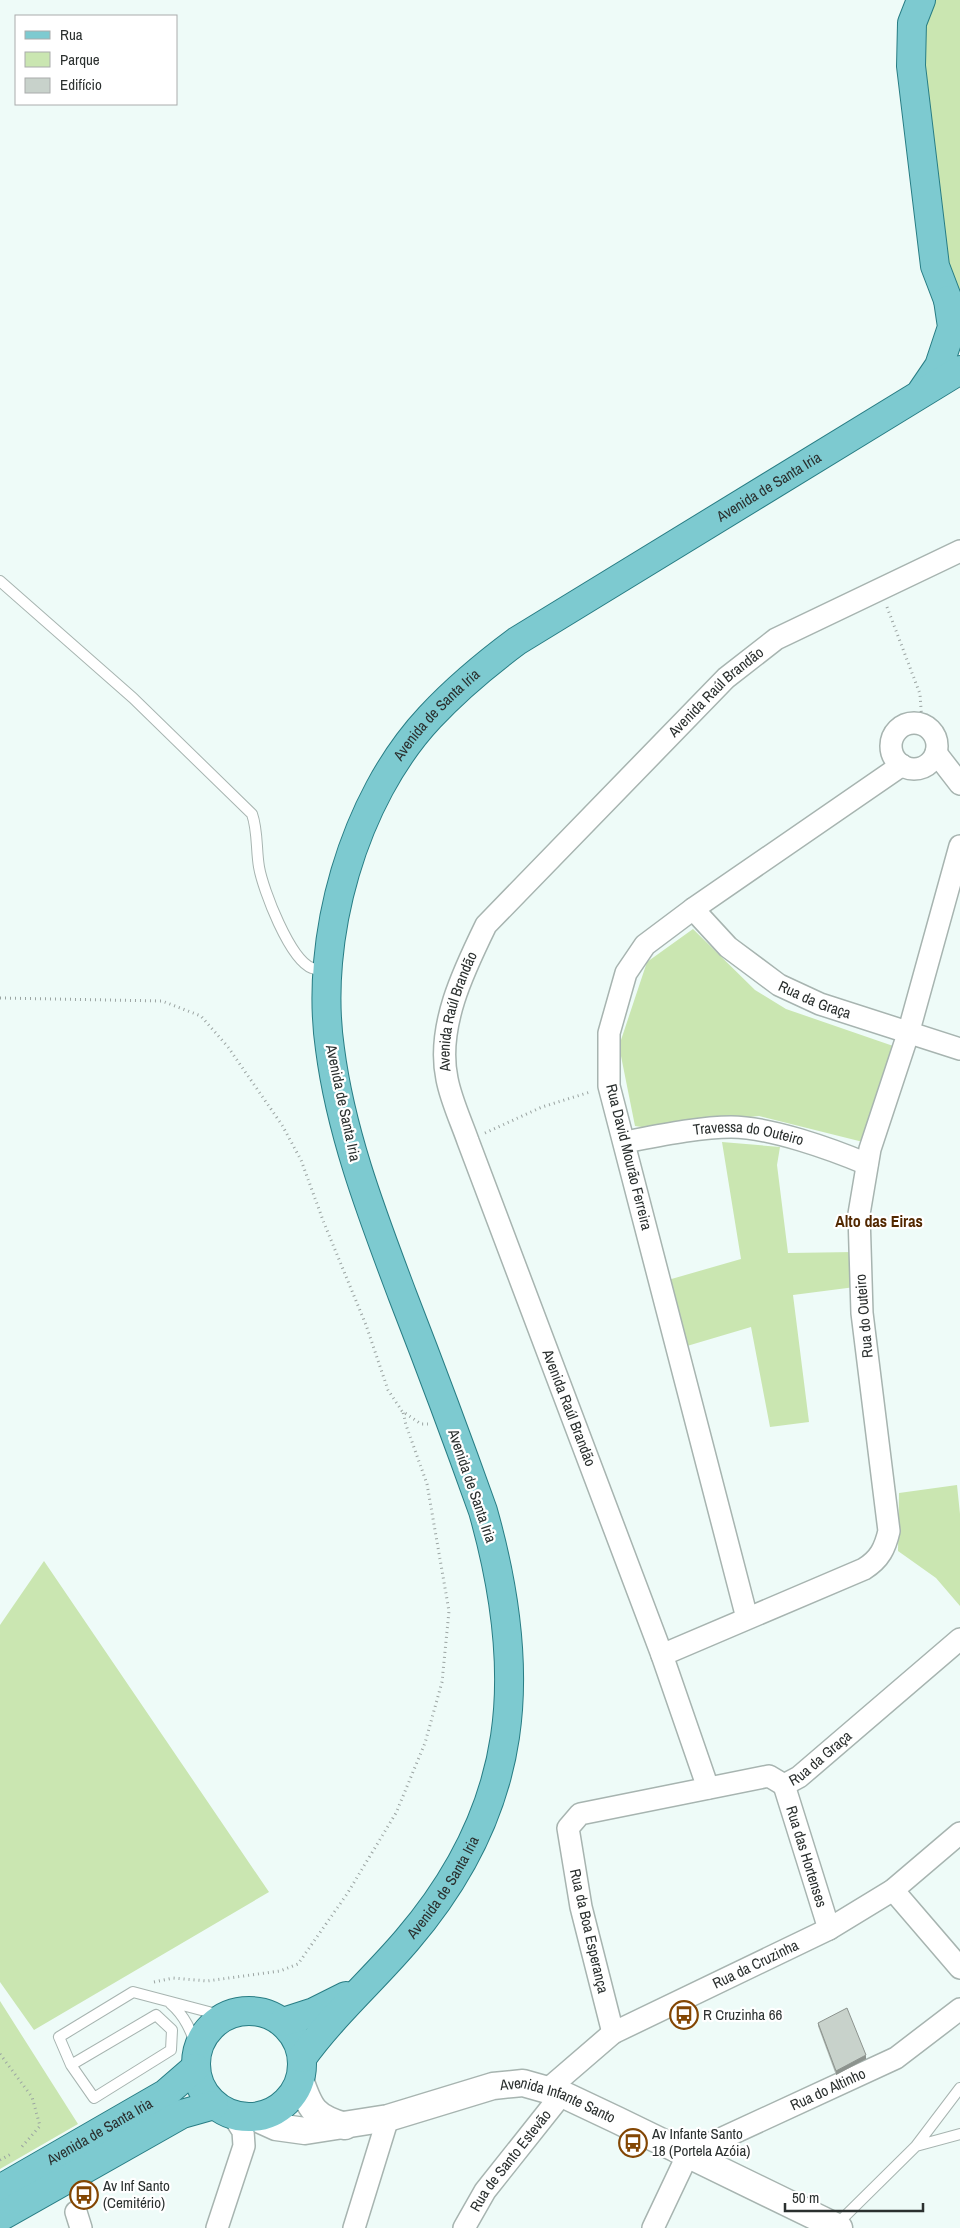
<svg xmlns="http://www.w3.org/2000/svg" width="960" height="2228" viewBox="0 0 960 2228" font-family="'Archivo Narrow',sans-serif">
<style>
.green{fill:#cae6b1}
.lines{fill:none;stroke-linecap:round;stroke-linejoin:round}
.service-casing{stroke:#a7b4b0;stroke-width:12}
.minor-casing{stroke:#a7b4b0;stroke-width:24}
.tertiary-casing{stroke:#a7b4b0;stroke-width:29}
.primary-casing{stroke:#287d84;stroke-width:30}
.path{stroke:#9ba4a2;stroke-width:3;stroke-dasharray:1 4;stroke-linecap:butt}
.service{stroke:#fff;stroke-width:10}
.minor{stroke:#fff;stroke-width:21}
.tertiary{stroke:#fff;stroke-width:26}
.primary{stroke:#7dcad0;stroke-width:28}
.wall{fill:#acb5af}
.shaded-wall{fill:#8c938e}
.building{fill:#c8d2cb;stroke:#8c938e}
.labels{text-anchor:middle;stroke-width:4.5;stroke-linejoin:round;paint-order:stroke}
.street-label{font-size:15px;fill:#2b302f;stroke:#fff}
.poi-label{font-size:15px;fill:#2b302f;stroke:#fff;text-anchor:start}
.neighbourhood-label{font-size:16px;font-weight:bold;fill:#522800;stroke:#fff}
</style>
<rect width="100%" height="100%" fill="#eefbf8"/>
<path class="green" d="M 936,0 L 960,0 L 960,294 L 941,249 L 920,64 L 922,26 Z
M 693,929 L 755,990 L 786,1009 L 899,1048 L 863,1142 L 759,1116 L 648,1128 L 635,1126 L 619,1046 L 647,962 Z
M 722,1142 L 780,1147 L 777,1165 L 788,1253 L 854,1252 L 855,1287 L 793,1295 L 809,1422 L 770,1427 L 751,1327 L 687,1346 L 668,1280 L 741,1259 Z
M 957,1485 L 960,1514 L 960,1606 L 936,1578 L 898,1551 L 899,1493 Z
M 44,1561 L 269,1892 L 34,2030 L 0,1982 L 0,1625 Z
M 0,2001 L 78,2124 L 0,2169 Z"/>
<g class="lines">
<defs>
<path id="service" d="M 0,581 L 133,698 L 252,814 C 258,831 256,850 259,867 C 263,890 290,960 312,968 C 316,970 323,970 327,971
M 171,2004 C 185,2016 191,2031 197,2048
M 71,2065 L 156,2015 L 172,2030 L 171,2050 L 94,2098 L 71,2065 L 59,2037 L 133,1992 L 224,2016
M 916,2146 L 960,2088
M 836,2225 L 916,2146 L 960,2134"/>
<g id="minor">
<circle cx="914" cy="746" r="23"/>
<path d="M 936,753 L 960,784"/>
<path id="s1" d="M 693,909 L 728,947 L 779,985 L 820,1004 L 960,1049"/>
<path id="s2" d="M 625,1142 C 657,1136 700,1127 731,1127 C 770,1127 831,1149 867,1164"/>
<path d="M 747,1618 L 609,1086 L 609,1033 L 626,973 L 645,945 L 693,909 L 902,765"/>
<path d="M 662,1655 L 864,1569 C 880,1559 885,1548 889,1531 L 862,1313 L 859,1214 L 870,1149 L 908,1034 L 960,846"/>
<path id="s3" d="M 784,1785 L 829,1929"/>
<path id="s4" d="M 708,1788 L 662,1655 L 468,1141 C 461,1121 451,1100 447,1079 C 436,1027 464,970 486,925 L 726,678 L 776,639 L 960,551"/>
<path d="M 893,1890 L 960,1968"/>
<path id="s5" d="M 613,2033 L 581,1907 L 568,1828 L 580,1814 L 769,1776 L 784,1785 L 799,1777 L 960,1639"/>
<path id="s6" d="M 548,2089 L 613,2033 L 829,1929 L 893,1890 L 960,1833"/>
<path d="M 76,2212 L 81,2228"/>
<path d="M 217,2228 L 244,2146 L 243,2131 L 232,2114"/>
<path d="M 354,2228 L 388,2118"/>
<path id="s7" d="M 464,2228 L 485,2191 L 562,2094"/>
<path id="s8" d="M 653,2228 L 688,2154 L 896,2058 L 960,2009"/>
</g>
<g id="tertiary">
<path d="M 300,2079 C 310,2109 314,2117 345,2126"/>
<path id="s9" d="M 254,2117 L 276,2127 L 305,2131 L 388,2118 L 493,2086 L 523,2083 L 562,2094 L 617,2120 L 839,2228"/>
</g>
<g id="primary">
<path d="M 921,0 L 912,23 L 911,66 L 935,266 L 948,300 L 960,313"/>
<path d="M 922,391 L 939,366 L 952,327 L 948,300"/>
<circle cx="249" cy="2064" r="53"/>
<path d="M 283,2022 L 314,2012 L 346,1996"/>
<path id="s10" d="M 302,2058 C 333,2015 373,1980 407,1940 C 521,1807 529,1674 483,1511 C 457,1438 430,1366 402,1294 C 372,1214 341,1134 330,1049 C 314,939 353,799 430,717 C 457,688 486,664 517,641 L 960,370"/>
<path id="s11" d="M 0,2189 L 165,2094 L 195,2068"/>
<path d="M 0,2217 L 182,2114 L 214,2105"/>
</g>
</defs>
<use href="#service" class="service-casing"/>
<use href="#minor" class="minor-casing"/>
<use href="#tertiary" class="tertiary-casing"/>
<use href="#primary" class="primary-casing"/>
<path class="path" d="M 887,607 L 920,694 L 922,723
M 0,998 L 162,1001 L 201,1016 L 228,1047 L 282,1125 L 301,1160 L 324,1223 L 366,1325 L 388,1390 L 402,1411 L 421,1424 L 428,1424
M 485,1133 L 542,1107 L 590,1092
M 154,1982 L 173,1978 L 207,1981 L 280,1971 L 298,1964 L 347,1894 L 396,1813 L 425,1743 L 442,1682 L 449,1611 L 427,1484 L 406,1425 L 403,1412
M 0,2054 L 32,2097 L 40,2126 L 20,2149
M 0,2160 L 11,2154"/>
<use href="#service" class="service"/>
<use href="#minor" class="minor"/>
<use href="#tertiary" class="tertiary"/>
<use href="#primary" class="primary"/>
</g>
<path class="wall" d="M 818,2023 L 866,2059 L 836,2075 L 818,2026 Z"/>
<path class="shaded-wall" d="M 866,2055 L 866,2059 L 836,2075 L 836,2071 Z"/>
<path class="building" d="M 847,2008 L 866,2055 L 836,2071 L 818,2023 Z"/>
<defs>
<symbol id="bus-ring" viewBox="-11 -11 22 22"><circle r="9.5" fill="#fff" stroke="#834603" stroke-width="1.5"/><path d="M-5-6H5V4H4V6H2V4H-2V6H-4V4H-5ZM-3.5-4V0h7V-4ZM-3.5 1.2v1.5H-2V1.2ZM2 1.2v1.5H3.5V1.2Z" fill="#834603"/></symbol>
</defs>
<g fill-rule="evenodd">
<use href="#bus-ring" x="668" y="1999" width="32" height="32"/>
<use href="#bus-ring" x="617" y="2127" width="32" height="32"/>
<use href="#bus-ring" x="68" y="2179" width="32" height="32"/>
</g>
<g class="labels">
<g class="street-label">
<text dy="5" stroke="none"><textPath href="#s10" startOffset="1871">Avenida de Santa Iria</textPath></text>
<text dy="5" stroke="none"><textPath href="#s4" startOffset="1245">Avenida Raúl Brandão</textPath></text>
<text dy="5" stroke="none"><textPath href="#s10" startOffset="1466">Avenida de Santa Iria</textPath></text>
<text dy="5" stroke="none"><textPath href="#s1" startOffset="154">Rua da Graça</textPath></text>
<text dy="5" stroke="none"><textPath href="#s4" startOffset="825">Avenida Raúl Brandão</textPath></text>
<text transform="translate(343 1103) rotate(78)" y="5">Avenida de Santa Iria</text>
<text dy="5" stroke="none"><textPath href="#s2" startOffset="125">Travessa do Outeiro</textPath></text>
<text transform="translate(629 1157) rotate(76)" y="5">Rua David Mourão Ferreira</text>
<text transform="translate(864 1316) rotate(-95)" y="5">Rua do Outeiro</text>
<text transform="translate(569 1408) rotate(69)" y="5">Avenida Raúl Brandão</text>
<text transform="translate(472 1486) rotate(71)" y="5">Avenida de Santa Iria</text>
<text dy="5" stroke="none"><textPath href="#s5" startOffset="484">Rua da Graça</textPath></text>
<text dy="5" stroke="none"><textPath href="#s3" startOffset="75">Rua das Hortenses</textPath></text>
<text dy="5" stroke="none"><textPath href="#s10" startOffset="222">Avenida de Santa Iria</textPath></text>
<text transform="translate(589 1931) rotate(77)" y="5">Rua da Boa Esperança</text>
<text dy="5" stroke="none"><textPath href="#s6" startOffset="244">Rua da Cruzinha</textPath></text>
<text dy="5" stroke="none"><textPath href="#s8" startOffset="236">Rua do Altinho</textPath></text>
<text dy="5" stroke="none"><textPath href="#s9" startOffset="315">Avenida Infante Santo</textPath></text>
<text dy="5" stroke="none"><textPath href="#s11" startOffset="115">Avenida de Santa Iria</textPath></text>
<text dy="5" stroke="none"><textPath href="#s7" startOffset="82">Rua de Santo Estevão</textPath></text>
</g>
<g class="poi-label">
<text x="703" y="2020">R Cruzinha 66</text>
<text x="652" y="2139">Av Infante Santo<tspan x="652" dy="17">18 (Portela Azóia)</tspan></text>
<text x="103" y="2191">Av Inf Santo<tspan x="103" dy="17">(Cemitério)</tspan></text>
</g>
<g class="neighbourhood-label">
<text x="879" y="1227">Alto das Eiras</text>
</g>
</g>
<rect x="15" y="15" width="162" height="90" fill="#ffffff" stroke="#aaacac"/>
<rect x="25" y="31" width="25" height="8" fill="#7dcad0" stroke="#aaacac"/>
<text x="60" y="40" font-size="15" fill="#2b302f">Rua</text>
<rect x="25" y="52" width="25" height="15" fill="#cae6b1" stroke="#aaacac"/>
<text x="60" y="65" font-size="15" fill="#2b302f">Parque</text>
<rect x="25" y="78" width="25" height="15" fill="#c8d2cb" stroke="#aaacac"/>
<text x="60" y="90" font-size="15" fill="#2b302f">Edifício</text>
<path d="M785 2203v8h138v-8" fill="none" stroke="#2b302f" stroke-width="2.5"/>
<text x="792" y="2203" font-size="15" fill="#2b302f" stroke="#ffffff" stroke-width="4" paint-order="stroke">50 m</text>
</svg>
